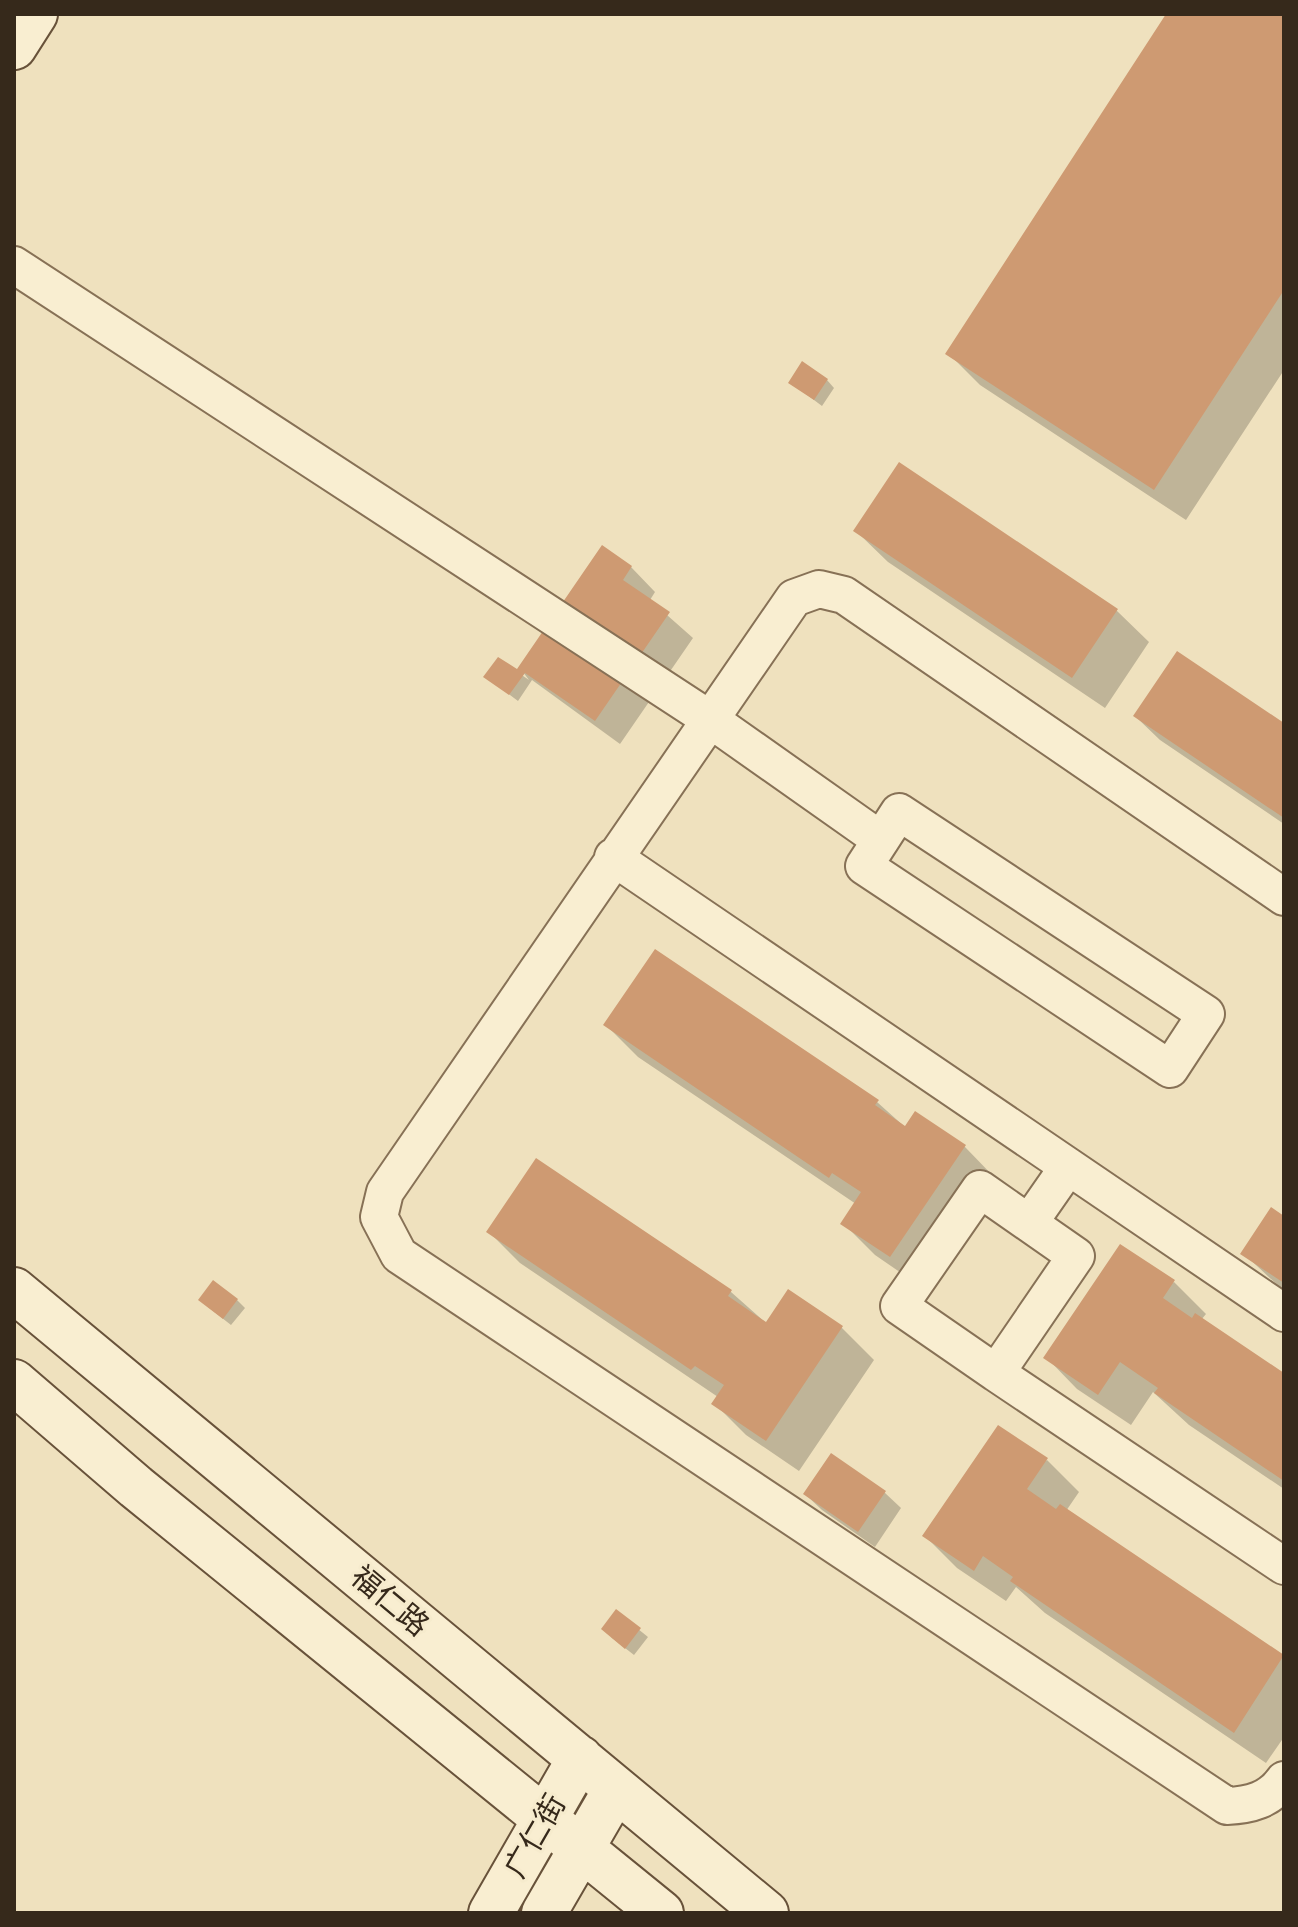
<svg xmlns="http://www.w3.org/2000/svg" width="1298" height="1927" viewBox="0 0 1298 1927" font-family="Spectral,'Noto Sans SC',serif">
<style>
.shadow{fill:#0003}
.building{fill:#ce9a72}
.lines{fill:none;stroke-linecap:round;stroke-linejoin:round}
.street-casing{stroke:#877156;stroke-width:40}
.secondary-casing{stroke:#68523a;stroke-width:48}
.street{stroke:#f9eed1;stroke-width:36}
.secondary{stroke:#f9eed1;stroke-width:44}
.labels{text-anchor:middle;stroke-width:6;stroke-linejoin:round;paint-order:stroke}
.street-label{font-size:30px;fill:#36291b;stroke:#f6ebcd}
</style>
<rect width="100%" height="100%" fill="#efe1be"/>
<path class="shadow" d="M 1167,14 L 1284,14 L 1284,370 L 1186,520 L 980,385 L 948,353 Z
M 827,380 L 834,388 L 822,406 L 790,382 Z
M 900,465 L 1117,611 L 1149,642 L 1105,708 L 888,562 L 856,531 Z
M 631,567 L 655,592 L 650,600 L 693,638 L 620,744 L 532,680 L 518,701 L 486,677 L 498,659 L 529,680 L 520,668 Z
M 1135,716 L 1284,725 L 1284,824 L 1160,740 Z
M 606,1025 L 877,1102 L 906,1128 L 965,1147 L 996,1179 L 923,1288 L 875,1255 L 843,1223 L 856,1204 L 638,1057 Z
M 537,1160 L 731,1292 L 767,1324 L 789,1292 L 842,1328 L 874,1360 L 799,1471 L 746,1435 L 714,1403 L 718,1397 L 520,1263 L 489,1232 Z
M 1284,1218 L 1284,1291 L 1243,1253 Z
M 1174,1282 L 1206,1314 L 1201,1320 L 1284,1376 L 1284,1489 L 1189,1425 L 1153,1392 L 1131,1425 L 1077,1389 L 1046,1357 Z
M 237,1300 L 245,1308 L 231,1325 L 208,1307 Z
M 1047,1460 L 1079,1492 L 1066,1511 L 1284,1658 L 1284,1737 L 1266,1763 L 1045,1613 L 1016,1587 L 1006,1601 L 957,1568 L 925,1536 Z
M 884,1492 L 901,1508 L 875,1547 L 822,1510 L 805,1494 Z
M 617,1612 L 648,1637 L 634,1655 L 611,1637 Z"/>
<path class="building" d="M 1166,14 L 1284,14 L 1284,290 L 1154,490 L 945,354 Z
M 802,361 L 828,379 L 814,400 L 788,383 Z
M 899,462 L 1118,609 L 1072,678 L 853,531 Z
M 602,545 L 632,566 L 623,580 L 670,612 L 595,721 L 525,673 L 509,695 L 483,677 L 498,657 L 517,669 Z
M 1177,651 L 1284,723 L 1284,818 L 1133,716 Z
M 655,949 L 879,1100 L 875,1105 L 905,1126 L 915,1111 L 966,1145 L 890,1257 L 840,1224 L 861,1192 L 832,1173 L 829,1178 L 603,1025 Z
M 536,1158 L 732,1290 L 728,1296 L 766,1322 L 788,1289 L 843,1326 L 766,1441 L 711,1404 L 724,1385 L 695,1366 L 691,1370 L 486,1232 Z
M 1271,1207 L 1284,1216 L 1284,1283 L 1240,1254 Z
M 1120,1244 L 1175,1280 L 1163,1298 L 1192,1318 L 1195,1313 L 1284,1373 L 1284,1481 L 1154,1393 L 1158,1388 L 1120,1362 L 1098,1395 L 1043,1358 Z
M 213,1280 L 238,1299 L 223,1319 L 198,1300 Z
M 998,1425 L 1048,1458 L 1027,1489 L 1056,1509 L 1060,1504 L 1284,1655 L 1234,1733 L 1010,1581 L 1013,1577 L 983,1556 L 974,1571 L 922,1536 Z
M 831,1453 L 886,1491 L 858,1532 L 803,1494 Z
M 616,1609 L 641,1628 L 625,1649 L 601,1629 Z"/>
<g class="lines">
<defs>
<path id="street" d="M 14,265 L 708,718 L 881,840
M 899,812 L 1206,1014 L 1170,1069 L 864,866 Z
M 613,857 L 1284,1313
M 1284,897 L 844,595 L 819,589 L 794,598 L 385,1192 L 379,1217 L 399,1255 L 1227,1806 C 1250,1805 1270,1800 1284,1780
M 980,1189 L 1076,1256 L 996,1373 L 899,1306 Z
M 1029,1223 L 1068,1167
M 996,1373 L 1284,1566"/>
<path id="secondary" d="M 14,47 L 35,14
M 14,1290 L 766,1913
M 14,1382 L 136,1487 L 661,1913
M 491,1913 L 580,1758
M 544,1913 L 616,1789"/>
</defs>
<use href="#street" class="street-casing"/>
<use href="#secondary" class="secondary-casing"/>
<use href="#street" class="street"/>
<use href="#secondary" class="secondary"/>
</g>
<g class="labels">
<g class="street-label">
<text transform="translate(390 1601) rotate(40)" y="10">福仁路</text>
<text transform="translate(535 1836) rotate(-60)" y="10">广仁街</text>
</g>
</g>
<rect width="1298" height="1927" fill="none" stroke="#36291b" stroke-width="32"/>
</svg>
